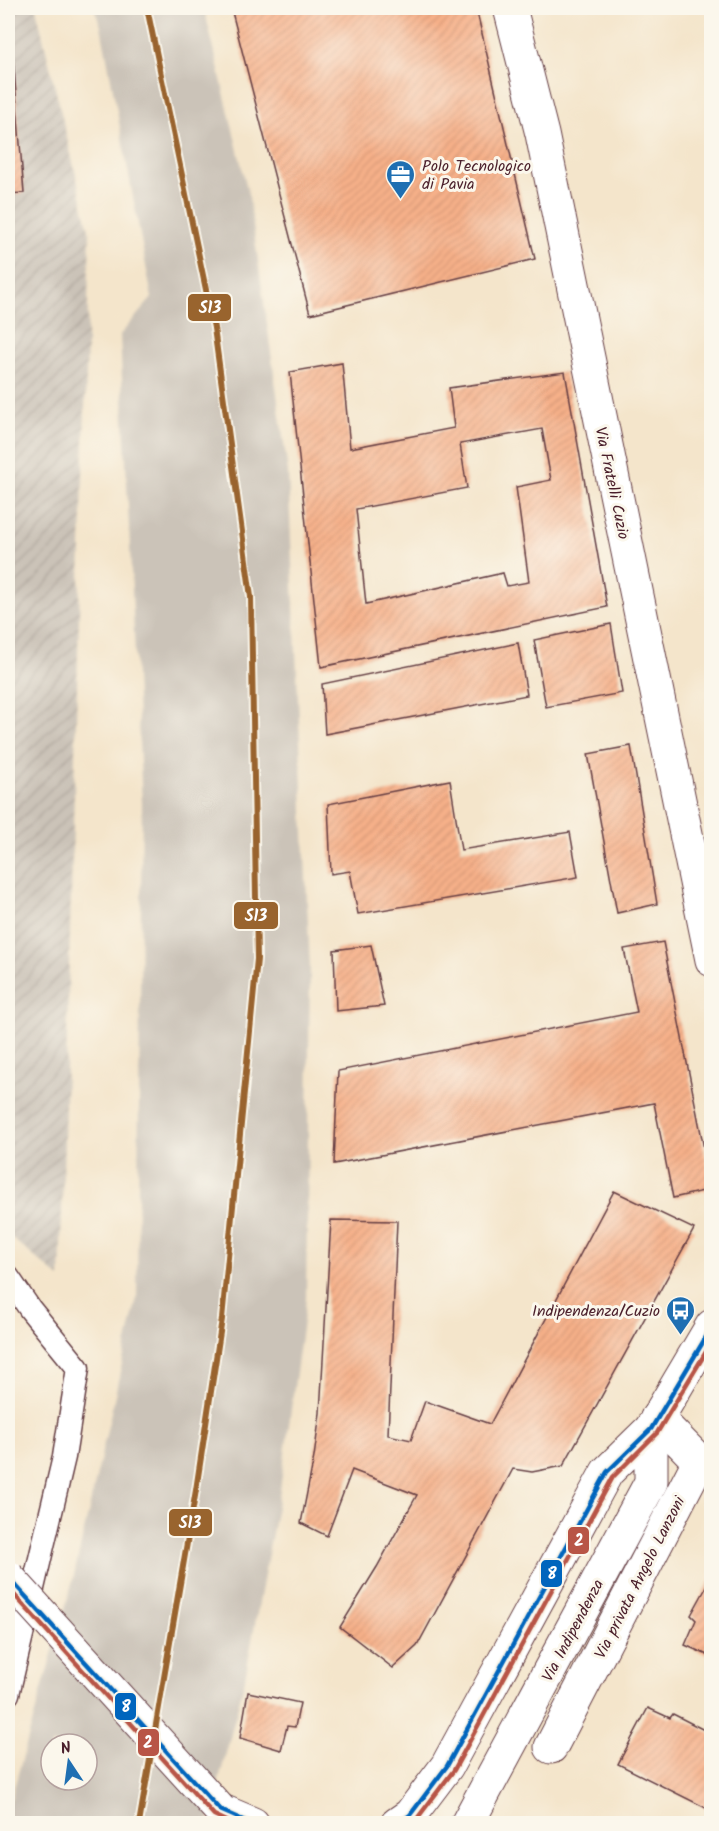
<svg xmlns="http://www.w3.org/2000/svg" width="719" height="1831" viewBox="0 0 719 1831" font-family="Kalam,sans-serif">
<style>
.industrial{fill:url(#industrial-furrows)}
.railway{fill:#cbc3b8;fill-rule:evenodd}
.building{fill:url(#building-hatch);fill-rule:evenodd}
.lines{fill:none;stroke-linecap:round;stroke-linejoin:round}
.service-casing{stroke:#643d43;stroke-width:25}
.minor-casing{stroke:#643d43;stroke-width:35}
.tertiary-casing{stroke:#643d43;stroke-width:35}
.service{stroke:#fff;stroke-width:22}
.minor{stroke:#fff;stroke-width:33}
.tertiary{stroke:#fff;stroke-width:33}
.secondary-bridge-casing{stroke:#643d43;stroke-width:35;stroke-linecap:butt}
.secondary-bridge{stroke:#fff;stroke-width:33}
.bus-1-casing{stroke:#fbf7ec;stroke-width:9}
.bus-2-casing{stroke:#fbf7ec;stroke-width:9}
.bus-1{stroke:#0065bd;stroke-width:4.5}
.bus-2{stroke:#b85546;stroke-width:4.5}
.rail-1-casing{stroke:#fbf7ec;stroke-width:10}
.rail-1{stroke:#99642e;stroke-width:6}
.labels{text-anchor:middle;stroke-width:6;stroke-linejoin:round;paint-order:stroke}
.poi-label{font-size:16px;fill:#4a1f2b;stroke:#fbf7ec;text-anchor:start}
.street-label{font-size:16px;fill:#4a1f2b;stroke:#fbf7ec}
.line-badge{stroke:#fbf7ec;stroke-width:2}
.badge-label{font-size:16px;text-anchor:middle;font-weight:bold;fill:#fff}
</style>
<defs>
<pattern id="industrial-furrows" width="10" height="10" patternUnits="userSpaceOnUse" patternTransform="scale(1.5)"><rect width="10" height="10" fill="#cbc3b8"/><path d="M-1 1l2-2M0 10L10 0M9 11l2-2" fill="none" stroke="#b0a79e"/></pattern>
<pattern id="building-hatch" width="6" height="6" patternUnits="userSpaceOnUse" patternTransform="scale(1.5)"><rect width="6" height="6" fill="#f6b089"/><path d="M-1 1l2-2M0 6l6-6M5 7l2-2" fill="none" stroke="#d49776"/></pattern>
</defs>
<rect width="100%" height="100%" fill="#fbf7ec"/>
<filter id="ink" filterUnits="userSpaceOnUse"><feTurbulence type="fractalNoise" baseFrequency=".0167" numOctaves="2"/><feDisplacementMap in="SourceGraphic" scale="12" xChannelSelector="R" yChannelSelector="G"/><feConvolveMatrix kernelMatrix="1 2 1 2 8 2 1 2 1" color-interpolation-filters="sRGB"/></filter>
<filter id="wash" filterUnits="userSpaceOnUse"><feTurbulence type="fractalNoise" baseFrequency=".008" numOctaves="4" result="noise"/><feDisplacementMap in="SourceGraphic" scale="24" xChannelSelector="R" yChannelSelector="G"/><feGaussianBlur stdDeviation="1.35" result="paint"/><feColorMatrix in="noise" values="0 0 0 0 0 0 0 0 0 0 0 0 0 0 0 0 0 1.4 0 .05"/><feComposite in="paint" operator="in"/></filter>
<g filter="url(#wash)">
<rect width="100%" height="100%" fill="#f4e5cb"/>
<path class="industrial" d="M 8,8 L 36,8 L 90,234 L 60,1278 L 8,1235 Z"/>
<path class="railway" d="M 94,8 L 204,8 L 249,197 L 288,472 L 310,968 L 306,1299 L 280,1490 L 244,1683 L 208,1823 L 8,1823 L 8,1809 L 73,1580 L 137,1298 L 142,803 L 120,335 L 152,298 L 101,26 ZM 51,1744 L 87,1744 L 87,1780 L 51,1780 Z"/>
<g id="blocks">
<path class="building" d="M 8,8 L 9,8 L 24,193 L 8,194 Z
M 231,8 L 476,8 L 535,259 L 310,314 Z
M 342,363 L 350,448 L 454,428 L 449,388 L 565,372 L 607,607 L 321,667 L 290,372 ZM 542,429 L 551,480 L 516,487 L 529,582 L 507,586 L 503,573 L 366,604 L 356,509 L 467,488 L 460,444 Z
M 8,570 L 9,570 L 12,603 L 8,603 Z
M 611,624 L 622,693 L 546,707 L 534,640 Z
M 518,643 L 527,695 L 325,734 L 322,684 Z
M 631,746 L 657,904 L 617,913 L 588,754 Z
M 450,780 L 461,850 L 570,832 L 578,877 L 358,914 L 350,871 L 331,874 L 328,804 Z
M 663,942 L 712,1189 L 673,1198 L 654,1103 L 334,1164 L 338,1071 L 637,1012 L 624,949 Z
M 371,945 L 384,1006 L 336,1011 L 334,950 Z
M 614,1191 L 694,1229 L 563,1466 L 532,1472 L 513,1469 L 417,1646 L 393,1668 L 340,1627 L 377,1567 L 417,1495 L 352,1470 L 327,1536 L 301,1523 L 314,1457 L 320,1413 L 331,1220 L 397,1221 L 388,1435 L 411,1440 L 425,1401 L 490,1424 Z
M 712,1577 L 712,1657 L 685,1645 L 696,1620 L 691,1615 Z
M 248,1692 L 300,1703 L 295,1727 L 287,1726 L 281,1750 L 240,1738 Z
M 648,1708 L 670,1718 L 673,1714 L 712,1734 L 712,1811 L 618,1764 Z"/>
</g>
</g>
<g filter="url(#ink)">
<use href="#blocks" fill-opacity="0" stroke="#643d43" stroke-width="1.5"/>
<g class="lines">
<defs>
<path id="service" d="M 8,1277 L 30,1309 L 78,1368 L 64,1457 L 8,1694"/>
<path id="minor" d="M 510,8 L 542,134 L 712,960
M 551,1747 L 699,1461 L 657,1418"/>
<path id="tertiary" d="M 220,1810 L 253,1824
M 397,1824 L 410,1815 L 447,1766 L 607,1472 L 651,1429 L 712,1326
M 467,1824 L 651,1482 L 651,1429"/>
</defs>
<use href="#service" class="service-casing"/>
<use href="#minor" class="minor-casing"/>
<use href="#tertiary" class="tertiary-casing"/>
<use href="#service" class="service"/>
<use href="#minor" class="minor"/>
<use href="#tertiary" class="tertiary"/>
<defs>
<path id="secondary-bridge" d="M 8,1577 L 220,1810"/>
</defs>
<use href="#secondary-bridge" class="secondary-bridge-casing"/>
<use href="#secondary-bridge" class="secondary-bridge"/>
<defs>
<path id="bus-1" d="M 8,1577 L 220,1810 L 252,1824
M 398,1824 L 410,1815 L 447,1766 L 607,1472 L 651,1429 L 712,1327"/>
<path id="bus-2" d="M 8,1588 L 214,1815 L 233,1824
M 411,1824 L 416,1820 L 454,1770 L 613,1477 L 657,1433 L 712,1342"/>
</defs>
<use href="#bus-1" class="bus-1-casing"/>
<use href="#bus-2" class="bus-2-casing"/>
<use href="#bus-1" class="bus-1"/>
<use href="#bus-2" class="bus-2"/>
<defs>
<path id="rail-1" d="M 139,1824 L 196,1490 L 222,1319 L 257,959 L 251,597 L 214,328 L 147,8"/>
</defs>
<use href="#rail-1" class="rail-1-casing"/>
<use href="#rail-1" class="rail-1"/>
</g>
</g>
<defs>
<symbol id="office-pin" viewBox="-11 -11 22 30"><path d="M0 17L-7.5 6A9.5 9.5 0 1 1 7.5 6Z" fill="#1f6fb2" stroke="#fbf7ec"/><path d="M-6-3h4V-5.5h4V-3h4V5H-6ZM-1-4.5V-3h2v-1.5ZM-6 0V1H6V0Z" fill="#fff"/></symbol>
<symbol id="bus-pin" viewBox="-11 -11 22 30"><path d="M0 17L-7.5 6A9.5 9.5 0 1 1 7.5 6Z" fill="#1f6fb2" stroke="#fbf7ec"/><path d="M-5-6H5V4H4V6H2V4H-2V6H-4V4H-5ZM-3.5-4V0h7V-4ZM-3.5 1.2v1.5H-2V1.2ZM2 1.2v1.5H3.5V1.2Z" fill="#fff"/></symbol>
</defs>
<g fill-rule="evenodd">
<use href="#office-pin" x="384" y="158" width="33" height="45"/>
<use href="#bus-pin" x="664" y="1294" width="33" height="45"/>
</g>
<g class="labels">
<g class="poi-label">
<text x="422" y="171">Polo Tecnologico<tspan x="422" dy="18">di Pavia</tspan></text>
<text x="660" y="1316" text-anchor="end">Indipendenza/Cuzio</text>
</g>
<g class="street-label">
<text transform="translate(613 483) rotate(78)" y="6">Via Fratelli Cuzio</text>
<text transform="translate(639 1577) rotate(-63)" y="6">Via privata Angelo Lanzoni</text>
<text transform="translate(572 1630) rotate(-62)" y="6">Via Indipendenza</text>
</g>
</g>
<g class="line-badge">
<rect x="187" y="293" width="45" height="29" rx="6" fill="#99642e"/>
<rect x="233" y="901" width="46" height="29" rx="6" fill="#99642e"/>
<rect x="168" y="1508" width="45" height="29" rx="6" fill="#99642e"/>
<rect x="567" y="1526" width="23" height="29" rx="6" fill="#b85546"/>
<rect x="540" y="1559" width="23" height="29" rx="6" fill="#0065bd"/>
<rect x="114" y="1692" width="23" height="29" rx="6" fill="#0065bd"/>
<rect x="137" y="1728" width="23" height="29" rx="6" fill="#b85546"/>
</g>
<g class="badge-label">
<text x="210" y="313">S13</text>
<text x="256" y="921">S13</text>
<text x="190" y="1528">S13</text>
<text x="579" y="1546">2</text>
<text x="552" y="1579">8</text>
<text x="126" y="1712">8</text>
<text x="148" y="1748">2</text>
</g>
<rect width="719" height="1831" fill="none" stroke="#fbf7ec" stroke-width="30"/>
<g transform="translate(69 1762) rotate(347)"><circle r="28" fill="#fbf7ec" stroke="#b4a19f" stroke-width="1.5"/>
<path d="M0-4.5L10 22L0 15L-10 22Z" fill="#1f6fb2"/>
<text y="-9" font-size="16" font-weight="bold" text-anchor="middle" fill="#4a1f2b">N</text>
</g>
</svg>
